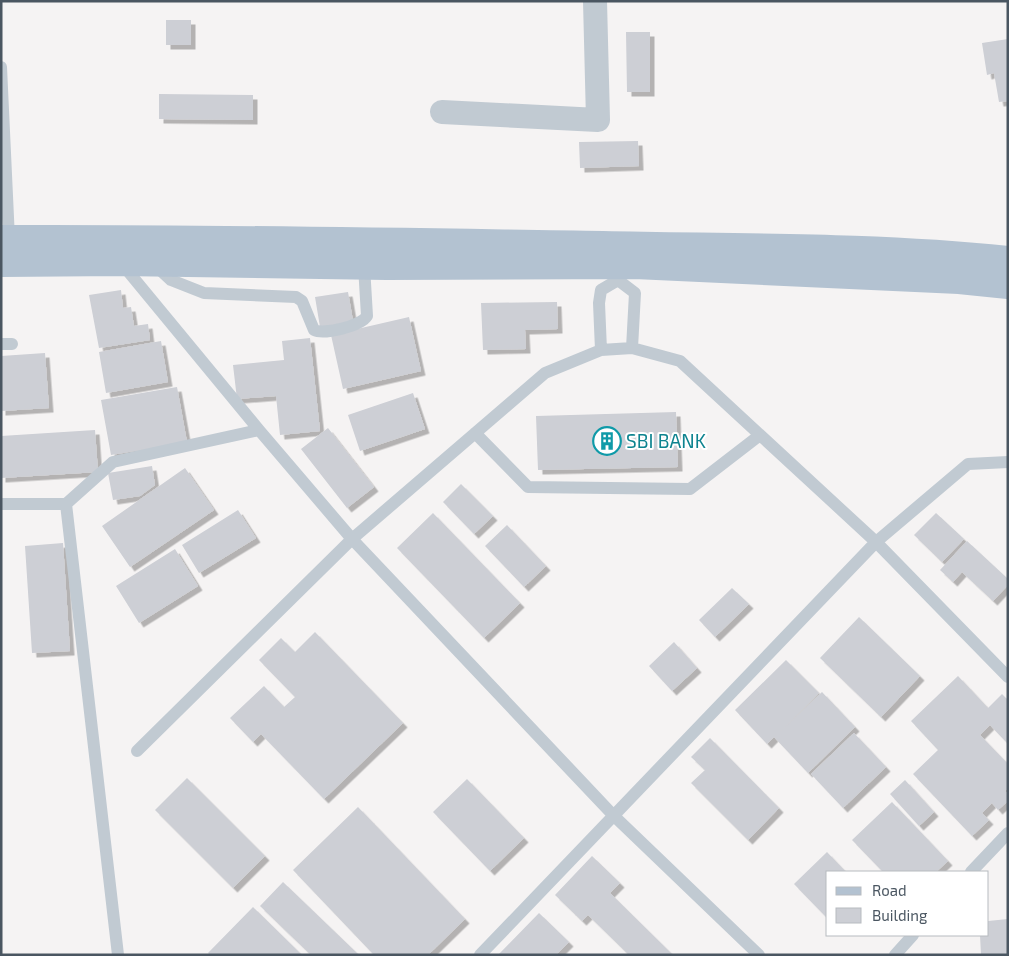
<svg xmlns="http://www.w3.org/2000/svg" width="1009" height="956" viewBox="0 0 1009 956" font-family="'Exo 2',sans-serif">
<style>
.building{fill:#cdcfd5;filter:url(#shadow)}
.lines{fill:none;stroke-linecap:round;stroke-linejoin:round}
.lane{stroke:#c1cad2;stroke-width:12}
.street{stroke:#c1cad2;stroke-width:24}
.primary{stroke:#b3c2d1;stroke-width:28}
.labels{text-anchor:middle;stroke-width:4;stroke-linejoin:round;paint-order:stroke}
.culture-label{font-size:19px;fill:#0d838f;stroke:#fff;text-anchor:start}
</style>
<defs>
<filter id="shadow"><feDropShadow dx="4.5" dy="4.5" stdDeviation="0" flood-color="#0004"/></filter>
</defs>
<rect width="100%" height="100%" fill="#f5f3f3"/>
<path class="building" d="M 166,20 L 191,20 L 191,45 L 166,45 Z
M 626,32 L 650,32 L 650,92 L 627,92 Z
M 1008,39 L 1008,101 L 999,102 L 994,73 L 987,75 L 982,43 Z
M 159,94 L 253,95 L 253,120 L 159,119 Z
M 638,141 L 639,166 L 580,168 L 579,142 Z
M 121,290 L 123,308 L 131,307 L 134,326 L 148,324 L 150,340 L 99,348 L 89,295 Z
M 348,292 L 353,321 L 320,327 L 315,297 Z
M 557,302 L 558,329 L 525,330 L 526,349 L 483,350 L 481,303 Z
M 409,317 L 421,371 L 343,389 L 331,335 Z
M 310,338 L 320,431 L 280,435 L 276,396 L 237,399 L 233,365 L 284,360 L 282,341 Z
M 161,341 L 168,382 L 106,393 L 99,352 Z
M 45,353 L 49,408 L 1,411 L 1,356 Z
M 177,387 L 187,442 L 111,455 L 101,400 Z
M 413,393 L 425,429 L 360,451 L 348,415 Z
M 676,412 L 678,467 L 538,470 L 536,416 Z
M 328,428 L 374,487 L 347,508 L 301,449 Z
M 95,430 L 98,472 L 1,478 L 1,436 Z
M 152,466 L 155,485 L 140,496 L 113,500 L 108,473 Z
M 185,468 L 214,510 L 130,567 L 102,526 Z
M 461,484 L 493,516 L 474,534 L 443,502 Z
M 238,510 L 256,538 L 199,573 L 182,545 Z
M 433,513 L 520,603 L 484,638 L 397,548 Z
M 936,513 L 964,539 L 942,562 L 914,535 Z
M 507,525 L 546,566 L 524,587 L 485,546 Z
M 967,541 L 1008,579 L 1008,585 L 993,601 L 962,572 L 953,582 L 940,570 Z
M 63,543 L 70,651 L 32,653 L 25,546 Z
M 175,549 L 198,586 L 139,623 L 116,586 Z
M 732,588 L 749,604 L 715,637 L 699,620 Z
M 859,617 L 920,676 L 881,717 L 820,658 Z
M 315,632 L 403,723 L 324,799 L 261,734 L 253,742 L 230,718 L 264,686 L 284,707 L 295,697 L 259,660 L 281,638 L 295,652 Z
M 674,642 L 697,668 L 672,691 L 649,666 Z
M 786,660 L 819,693 L 781,731 L 822,692 L 855,727 L 808,773 L 774,737 L 767,744 L 735,710 Z
M 958,676 L 988,708 L 1002,694 L 1008,700 L 1008,744 L 990,725 L 980,735 L 1008,764 L 1008,788 L 1005,791 L 1008,794 L 1008,801 L 998,810 L 992,803 L 982,813 L 989,820 L 972,836 L 913,774 L 938,750 L 911,721 Z
M 854,733 L 886,767 L 843,808 L 811,774 Z
M 710,738 L 779,808 L 748,840 L 691,783 L 705,770 L 691,757 Z
M 187,778 L 265,856 L 233,888 L 155,810 Z
M 467,779 L 524,838 L 490,871 L 433,812 Z
M 905,780 L 934,812 L 919,826 L 890,794 Z
M 892,802 L 948,861 L 936,872 L 883,872 L 852,840 Z
M 358,807 L 465,919 L 428,955 L 374,955 L 293,870 Z
M 827,852 L 846,872 L 828,872 L 828,919 L 794,884 Z
M 592,856 L 620,883 L 610,893 L 673,955 L 629,955 L 588,915 L 582,921 L 555,895 Z
M 283,882 L 359,955 L 311,955 L 260,906 Z
M 253,907 L 302,955 L 210,955 L 208,953 Z
M 539,913 L 569,942 L 556,955 L 498,955 Z
M 1008,919 L 1008,955 L 981,955 L 980,935 L 988,935 L 988,921 Z"/>
<g class="lines">
<path class="lane" d="M 1,67 L 9,239
M 122,264 L 259,430 L 352,539 L 613,815 L 759,955
M 156,266 L 171,280 L 204,293 L 296,297 L 302,301 L 314,330 C 324,335 361,326 367,316 L 364,266
M 618,280 L 635,293 L 632,348
M 1,344 L 12,344
M 601,350 L 599,303 L 601,290 L 618,280
M 475,433 L 528,487 L 690,489 L 760,435
M 1,504 L 66,504 L 113,462 L 259,430
M 66,504 L 118,955
M 137,751 L 352,539 L 545,373 L 601,350 L 632,348 L 680,361 L 876,542 L 1008,677
M 971,872 L 1008,833
M 480,955 L 876,542 L 968,464 L 1008,462
M 895,955 L 913,935"/>
<path class="street" d="M 442,112 L 598,120 L 595,1"/>
<path class="primary" d="M 1,239 C 202,238 403,242 603,245 C 738,248 874,246 1008,260
M 1,263 L 120,262 L 387,266 L 635,265 L 959,280 L 1008,285"/>
</g>
<defs>
<symbol id="building-ring" viewBox="-11 -11 22 22"><circle r="9.5" fill="#fff" stroke="#0f9aa8" stroke-width="1.5"/><path d="M-4-6H4V6H1V3H-1V6H-4ZM-2.5-4.3h1.7v1.8h-1.7ZM.8-4.3h1.7v1.8H.8ZM-2.5-1h1.7V.8h-1.7ZM.8-1h1.7V.8H.8Z" fill="#0f9aa8"/></symbol>
</defs>
<g fill-rule="evenodd">
<use href="#building-ring" x="591" y="425" width="32" height="32"/>
</g>
<g class="labels">
<g class="culture-label">
<text x="626" y="448">SBI BANK</text>
</g>
</g>
<rect width="1009" height="956" fill="none" stroke="#4a5661" stroke-width="5"/>
<rect x="826" y="871" width="162" height="65" fill="#ffffff" stroke="#b7bbc0"/>
<rect x="836" y="887" width="25" height="8" fill="#b3c2d1" stroke="#b7bbc0"/>
<text x="872" y="896" font-size="15" fill="#4a5661">Road</text>
<rect x="836" y="908" width="25" height="15" fill="#cdcfd5" stroke="#b7bbc0"/>
<text x="872" y="921" font-size="15" fill="#4a5661">Building</text>
</svg>
